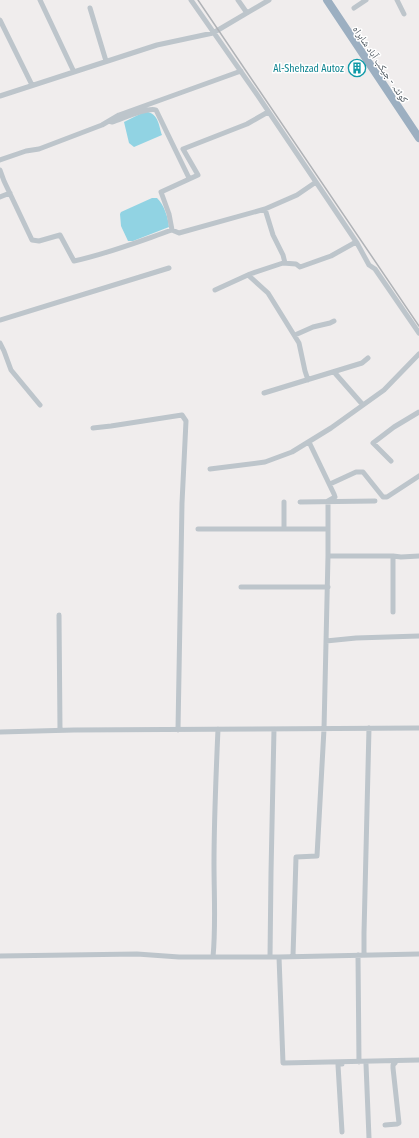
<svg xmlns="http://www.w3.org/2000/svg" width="419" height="1138" viewBox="0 0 419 1138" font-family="'Fira Sans Condensed','Noto Naskh Arabic',sans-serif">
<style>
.water{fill:#91d3e3}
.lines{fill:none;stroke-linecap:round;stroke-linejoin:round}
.minor{stroke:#bdc5cb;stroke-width:5}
.trunk{stroke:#9cafc1;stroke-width:8}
.rail{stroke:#b0b3b7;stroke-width:1.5}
.labels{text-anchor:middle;stroke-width:3;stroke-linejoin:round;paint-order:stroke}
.street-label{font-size:10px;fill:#475159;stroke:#fff}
.culture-label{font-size:10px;fill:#0d838f;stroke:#fff;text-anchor:end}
</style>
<rect width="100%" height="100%" fill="#f0eded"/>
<path class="water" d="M 148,112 C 159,115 159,127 162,135 L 134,147 L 129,143 L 124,122 L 142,113 Z
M 152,198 L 157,198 C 164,205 168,217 169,227 L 133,241 L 128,241 L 121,226 L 120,214 L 121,212 Z"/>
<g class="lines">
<path class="minor" d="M 40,0 L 74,72
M 191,0 L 256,93 L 316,182 L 357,243 L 369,265 L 375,269 L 419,333
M 238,0 L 247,13
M 397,0 L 404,14
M 90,8 L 106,61
M 354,8 L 366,0
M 0,20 L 32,85
M 0,96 L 157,45 L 213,33 L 269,0
M 112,122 C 122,119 147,107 156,110 L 189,178
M 0,160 L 26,151 L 39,149 L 102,125 L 119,115 L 241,71
M 0,170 L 4,181 L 32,240 L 39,241 L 60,235 L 74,261 C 107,254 140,241 172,230 L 179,233 L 265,209 L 297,195 L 316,182
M 0,197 L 10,193
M 265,209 L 273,235 L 283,255 L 285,263
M 172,230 L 169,214 L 161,192 L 198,175 L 183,149 L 247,124 L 268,112
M 248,275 L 268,293 L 299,343 L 305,371 L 308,380
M 215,290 L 250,274 L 283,263 L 296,264 L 300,267 L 331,256 L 356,242
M 0,320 L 169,268
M 295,335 L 313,327 L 330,323 L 334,321
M 0,343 L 4,351 L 11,370 L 40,405
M 334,372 L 363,405
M 264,393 L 362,363 L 368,358
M 93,428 L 111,426 L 182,415 L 186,421 L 182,503 L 178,730
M 309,442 L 334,494 L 335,497 L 328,501 L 328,556
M 391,461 L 373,443 L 394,427 L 419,412
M 210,469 L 265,462 L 292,452 L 331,428 L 384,390 L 419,354
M 330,484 L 356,472 L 363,472 L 383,497 L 387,497 L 419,476
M 284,502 L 284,529
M 300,502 L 375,501
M 198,529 L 328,529
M 241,587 L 328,587
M 393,612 L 393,556
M 59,615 L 60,730
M 326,641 L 356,638 L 419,636
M 0,732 L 74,730 L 419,728
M 358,955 L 359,1062
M 364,955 L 364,933 L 369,728
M 0,956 L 137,954 L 179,957 L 279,957 L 419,954
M 293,956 L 296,857 L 317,856 L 324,729 L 328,556 L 393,556 L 401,557 L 419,556
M 213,957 C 216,926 214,895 214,864 C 214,819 216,774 218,729
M 270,957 L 271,873 L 274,729
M 279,957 L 283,1063 L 419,1060
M 366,1064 L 369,1138
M 385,1125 L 397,1124 L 399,1123 L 393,1068 L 393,1065 L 395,1063
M 342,1132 L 338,1065 L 339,1064 L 342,1064"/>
<path class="trunk" d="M 327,0 L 419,138"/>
<path class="rail" d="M 198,0 L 419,326"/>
</g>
<defs>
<symbol id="building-ring" viewBox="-11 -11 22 22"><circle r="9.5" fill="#fff" stroke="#0f9aa8" stroke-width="1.5"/><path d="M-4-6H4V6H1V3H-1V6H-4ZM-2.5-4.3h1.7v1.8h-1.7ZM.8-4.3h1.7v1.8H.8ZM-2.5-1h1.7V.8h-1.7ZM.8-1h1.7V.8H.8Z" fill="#0f9aa8"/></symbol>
</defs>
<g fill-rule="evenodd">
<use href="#building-ring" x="347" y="58" width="20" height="20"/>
</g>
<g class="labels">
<g class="street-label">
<text transform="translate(381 64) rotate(56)" y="4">کوئٹہ - جیکب آباد شاہراہ</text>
</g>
<g class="culture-label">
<text x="344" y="72">Al-Shehzad Autoz</text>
</g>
</g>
</svg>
